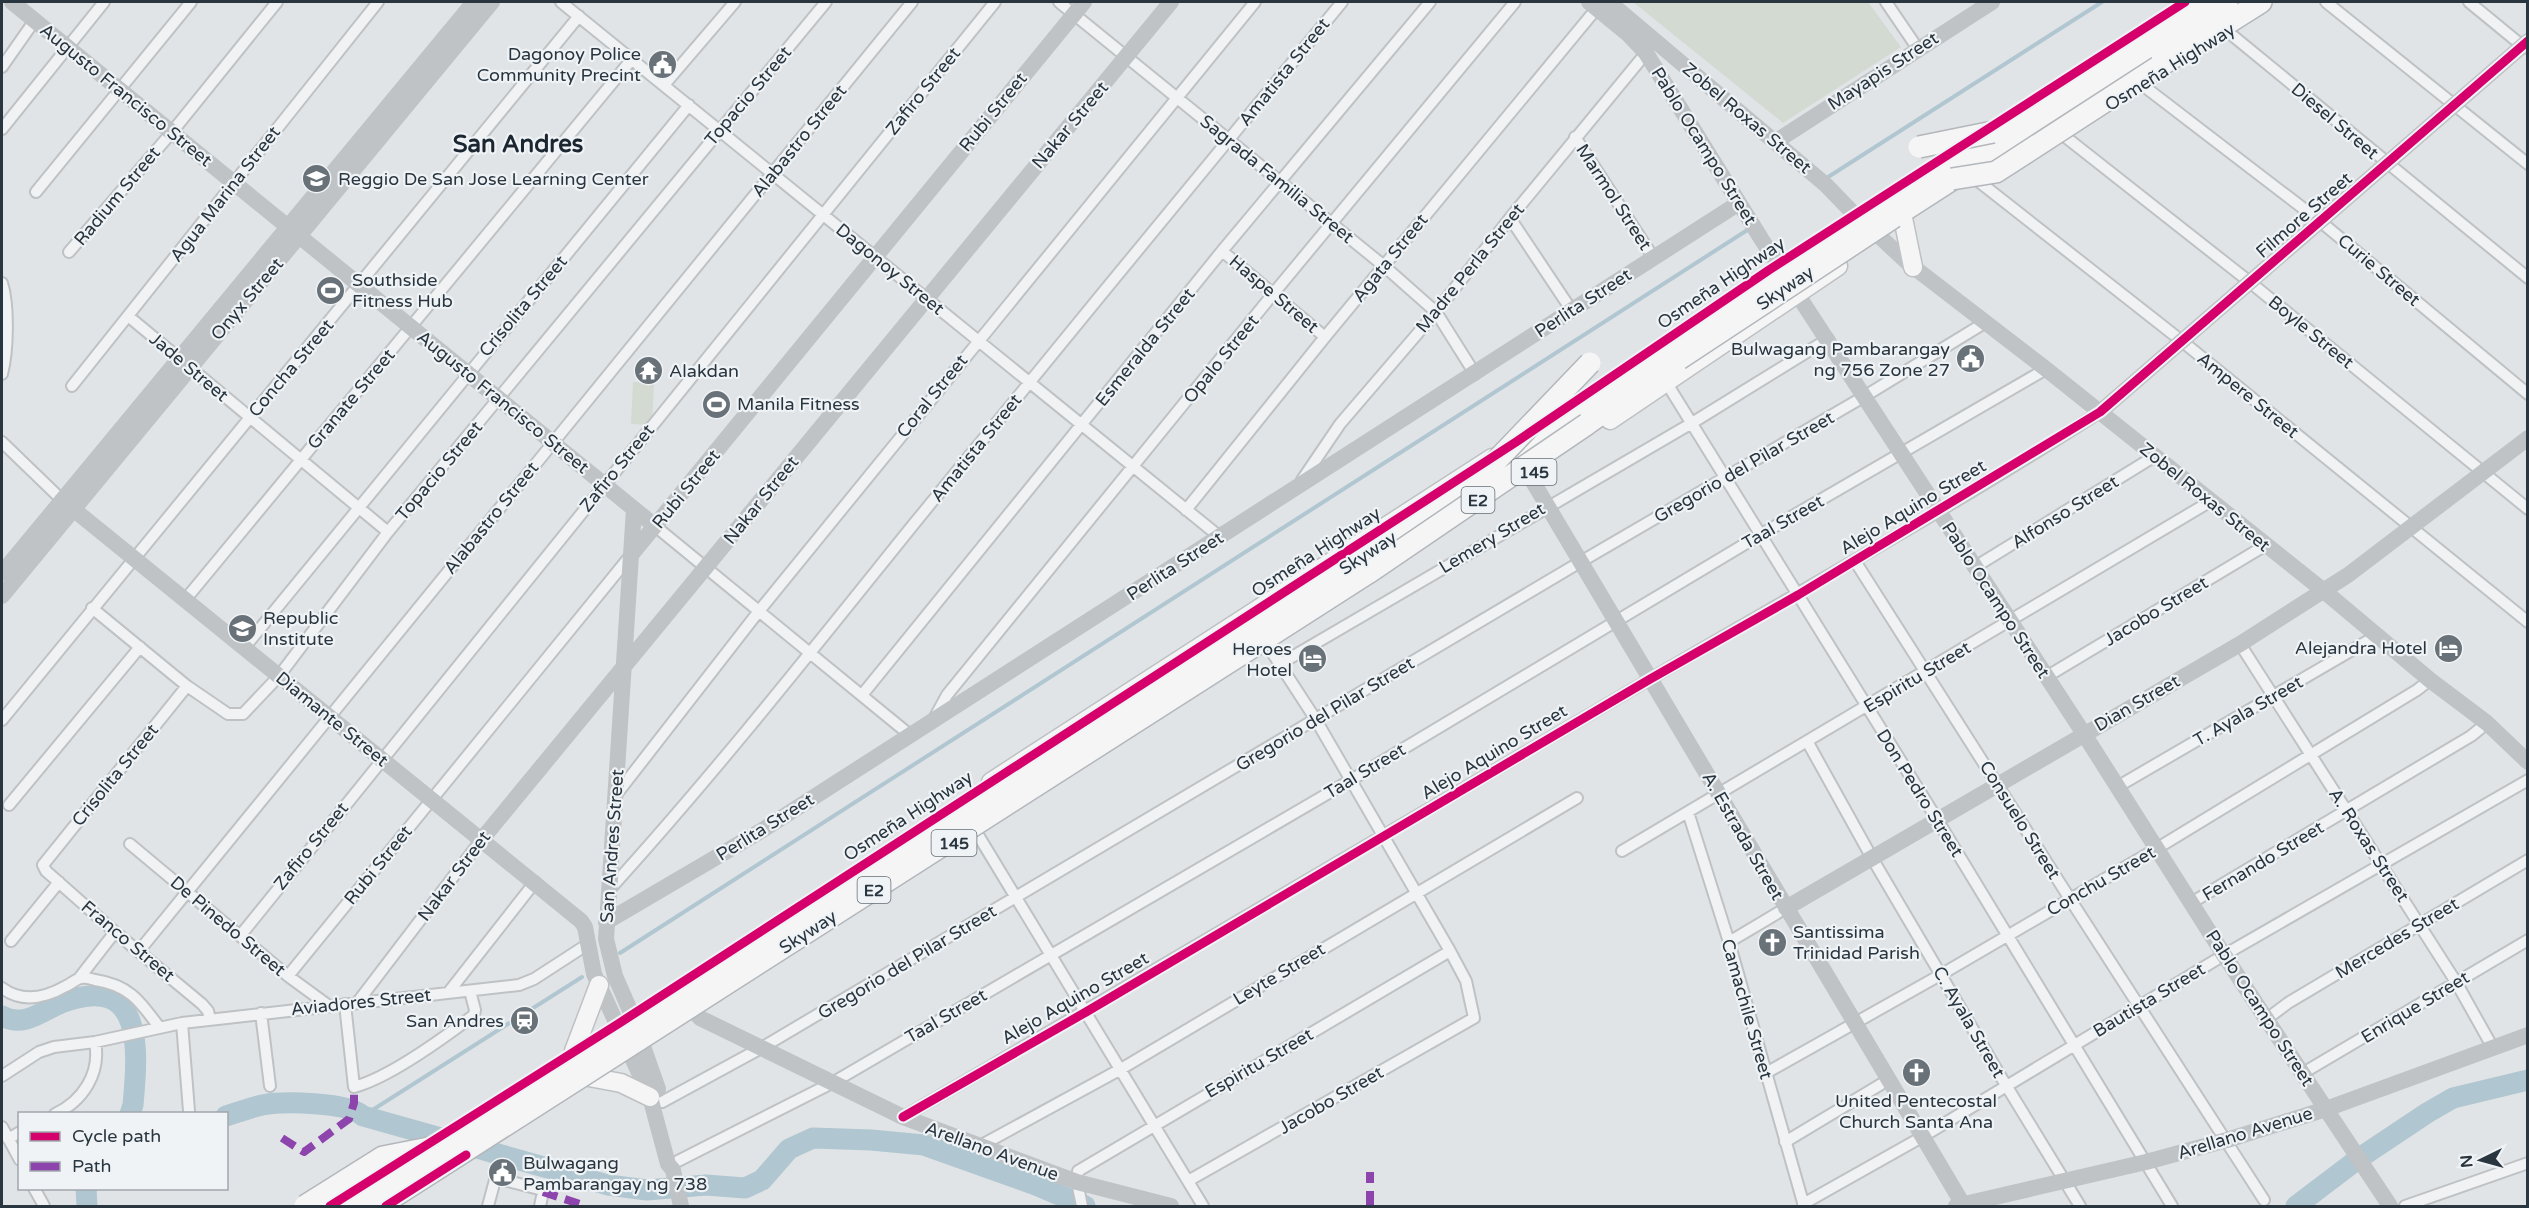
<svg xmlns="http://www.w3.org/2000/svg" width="2529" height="1208" viewBox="0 0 2529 1208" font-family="'Varela Round',sans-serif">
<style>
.green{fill:#d3dad2}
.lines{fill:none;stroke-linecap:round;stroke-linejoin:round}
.stream{stroke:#b0c6d0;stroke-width:4}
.river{stroke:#b0c6d0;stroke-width:21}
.street-casing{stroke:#bfc2c4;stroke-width:14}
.primary-casing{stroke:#bec1c3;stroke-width:21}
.highway-casing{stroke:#b3b7bb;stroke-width:24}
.street{stroke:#f1f2f3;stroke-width:10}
.secondary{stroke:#bfc3c5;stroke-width:16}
.primary{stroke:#f5f5f6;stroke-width:18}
.highway{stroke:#f5f5f6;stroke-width:21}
.highway-bridge-casing{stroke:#b3b7bb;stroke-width:24;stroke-linecap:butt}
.highway-bridge{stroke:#f5f5f6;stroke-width:21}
.quiet{stroke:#8e44ad;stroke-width:8;stroke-dasharray:15 8;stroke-linecap:butt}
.cycleway-casing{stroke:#eff3f6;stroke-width:13}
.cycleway{stroke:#d6006c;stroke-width:9}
.labels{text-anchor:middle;stroke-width:4.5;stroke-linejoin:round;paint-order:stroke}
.shield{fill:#eff3f6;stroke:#646e76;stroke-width:1.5}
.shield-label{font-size:16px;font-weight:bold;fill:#29353f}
.poi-label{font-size:18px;fill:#29353f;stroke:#eff3f6;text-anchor:start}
.street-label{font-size:18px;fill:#29353f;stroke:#eff3f6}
.district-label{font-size:24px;font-weight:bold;fill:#1b2630;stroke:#eff3f6}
</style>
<rect width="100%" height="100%" fill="#e1e4e6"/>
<path class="green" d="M 1633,2 L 1868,2 L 1901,47 L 1783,123 Z
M 633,382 L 654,383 L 652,425 L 631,424 Z"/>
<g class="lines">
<path class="stream" d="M 1825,179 L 2102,2
M 620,953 L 1749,229
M 363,1116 L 582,977"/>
<path class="river" d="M 2,1016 C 24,1028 42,1011 61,1003 C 145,971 138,1051 133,1105 L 130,1114
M 226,1116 C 238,1112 250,1108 262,1105 C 283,1101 348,1102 363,1116 L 608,1185 L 647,1190 L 706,1185 L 745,1188 L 762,1180 L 789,1149 L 813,1138 L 871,1140 L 924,1145 L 1036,1185 L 1085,1206
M 86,1188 L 87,1206
M 2296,1206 L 2358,1159 L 2427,1113 L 2453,1098 L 2528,1080"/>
<defs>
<path id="street" d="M 561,2 L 1220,537
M 1059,2 L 1384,266 L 1436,312 L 1475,374
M 1886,2 L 1918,49
M 2326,2 L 2528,164
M 2469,2 L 2525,48
M 2227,31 L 2528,278
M 2,67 L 35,20
M 2141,84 L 2321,222 L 2528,394
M 664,85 L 735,2
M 2,129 L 104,2
M 2063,135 L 2251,283 L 2528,509
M 1575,137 L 1653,257
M 1973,177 L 2183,342 L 2528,622
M 36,192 L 191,2
M 1510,218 L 1572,311
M 1222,251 L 1325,337
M 69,252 L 172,132 L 277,2
M 2,283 C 9,305 8,351 2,374
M 128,316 L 388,532
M 1666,382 L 1938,821 L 2172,1206
M 72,386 L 378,2
M 2,442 L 62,500
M 1302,480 L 1340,424 L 1436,312 L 1510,218 L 1646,53
M 1186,510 L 1325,337 L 1597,8
M 655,526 L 910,735
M 1855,561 L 2070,899 L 2264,1200
M 1975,567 L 2155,456
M 185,600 L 632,59
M 92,608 L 187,686 L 228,714 L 243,714 L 279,676 L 388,532 L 826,2
M 2240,644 L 2456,982 L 2493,1048
M 244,648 L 689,105
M 1280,664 L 1692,423 L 1828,339
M 2046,677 L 2266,545
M 187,686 L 43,865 L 46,871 L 115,932 L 202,1004 L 208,1011 L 210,1019
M 862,695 L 1222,251 L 1430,2
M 935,717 L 947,695 L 1273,294 L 1515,2
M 2,720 C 193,484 388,252 579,16
M 1807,741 L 1872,858 L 2001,1077 L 2080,1206
M 2117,787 L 2378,635
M 616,795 L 759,611 L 1255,2
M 9,805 L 140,647
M 1688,812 L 1729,942 L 1804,1206
M 975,830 L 1203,1206
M 130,844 L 288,976 L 329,1006
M 1622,851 L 2211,501
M 610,889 C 716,772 814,648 913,525 C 1055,350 1199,176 1342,2
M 2191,903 L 2471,736 L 2487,723
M 240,936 L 995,2
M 11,941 L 59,882
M 1729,942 L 1786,908
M 139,951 L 912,2
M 288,976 L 631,555
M 80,977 L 115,932
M 2,988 C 22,1003 45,998 66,986 C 71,984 77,978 82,978 C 86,977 91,979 95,980 C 129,985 140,1001 159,1027
M 448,993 L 535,882
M 357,1003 L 482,839
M 345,1004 L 354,1087 C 388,1078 445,1037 474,1015 L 475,1010 L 470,991
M 261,1013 L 270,1086
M 2268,1018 L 2288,1003 L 2528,860
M 182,1023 L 189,1111
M 1766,1073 L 1942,974 L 2156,849 L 2417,690 L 2430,680
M 2303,1073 L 2528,940
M 2,1076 L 39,1052 L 54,1047 L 95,1042 L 182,1023 L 519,985 L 534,979 L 588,944
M 662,1102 L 763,1047 L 1582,561 L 1865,396 L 1986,322
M 55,1114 C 83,1101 101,1073 95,1042
M 903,1117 C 1153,973 1400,824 1650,679 C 1801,591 1953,506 2100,412
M 2,1127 L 20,1160
M 8,1139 L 20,1132
M 1785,1142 L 1888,1080
M 980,1146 L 1121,1069 L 1577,798
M 678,1161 L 832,1083 L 1351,780 L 1760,535 L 2046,369
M 1188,1181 L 1474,1018 L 1466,981 L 1450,951 L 1316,720 L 1266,643
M 34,1188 L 44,1206
M 1803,1204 L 1922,1137 L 2224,955 L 2528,780
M 488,1206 L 495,1180 L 500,1179 L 539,1189 L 543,1192 L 540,1206
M 1082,1206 L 1077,1182 L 1078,1171 L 1450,951
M 2405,1206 L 2528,1163"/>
<path id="primary" d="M 1903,218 L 1913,267
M 1610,420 L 1838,266
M 991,782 L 1492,458
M 574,1051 L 599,985
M 589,1077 L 621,1083 L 650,1097
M 330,1206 L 357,1189"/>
<path id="highway" d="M 2158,67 L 2261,2
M 1884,203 L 2197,2
M 1894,217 L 2227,2
M 1587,424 L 1679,359
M 1359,559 L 1475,483 L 1667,349"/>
</defs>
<use href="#street" class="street-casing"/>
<use href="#primary" class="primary-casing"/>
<use href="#highway" class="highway-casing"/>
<use href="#street" class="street"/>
<path class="secondary" d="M 12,2 L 655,526
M 1589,2 L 1628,34 L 1646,53 L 1762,240 L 2084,734 L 2224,955 L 2390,1206
M 1609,2 L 1826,185 L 1854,214
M 1775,142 L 1992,2
M 1879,236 L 1907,262 L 2046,369 L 2324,591 L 2430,680 L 2487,723 L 2528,762
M 2100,412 L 2528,41
M 1523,465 L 1964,1206
M 62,500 L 581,921 L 585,927 L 594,974 L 650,1097 L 668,1164 L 673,1170 L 681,1206
M 634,509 L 606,939 L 615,976 L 632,1015 L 658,1089
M 631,555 L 1084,2
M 2,573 L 474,2
M 2,596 L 492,2
M 482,839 L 1171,2
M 1786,908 L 2240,644 L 2348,575 L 2528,438
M 606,922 L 761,831 L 1739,203
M 693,1010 L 700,1018 L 903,1117 L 1077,1182 L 1171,1206
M 1956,1206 L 2146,1162 L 2227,1140 L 2326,1109 L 2528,1035"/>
<use href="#primary" class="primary"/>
<use href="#highway" class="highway"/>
<defs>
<path id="highway-bridge" d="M 1919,147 L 1993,132
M 1952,179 L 1996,172 L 2158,67
M 1667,349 L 1884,203
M 1679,359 L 1894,217
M 1475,483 L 1590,363
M 305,1206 L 383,1157 L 434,1147
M 347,1206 L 1359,559
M 379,1206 L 1368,573 L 1587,424"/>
</defs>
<use href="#highway-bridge" class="highway-bridge-casing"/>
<use href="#highway-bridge" class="highway-bridge"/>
<path class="quiet" d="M 282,1138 L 304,1152 L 349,1119 L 354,1103 L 354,1087
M 543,1192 L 586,1206
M 1370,1206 L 1370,1172"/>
<defs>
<path id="cycleway" d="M 903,1117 L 1086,1012 L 1650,679 L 1798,595 L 2100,412 L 2528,41
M 330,1206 L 618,1024 L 1516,442 L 1769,270 L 2185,2
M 386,1206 L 466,1155"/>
</defs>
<use href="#cycleway" class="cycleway-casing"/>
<use href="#cycleway" class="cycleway"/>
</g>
<defs>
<symbol id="civic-disc" viewBox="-11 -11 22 22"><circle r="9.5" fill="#697279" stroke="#eff3f6"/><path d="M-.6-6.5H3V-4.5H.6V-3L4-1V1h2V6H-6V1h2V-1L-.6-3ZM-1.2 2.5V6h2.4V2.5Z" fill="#fff"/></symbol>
<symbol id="school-disc" viewBox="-11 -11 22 22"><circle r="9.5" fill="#697279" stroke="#eff3f6"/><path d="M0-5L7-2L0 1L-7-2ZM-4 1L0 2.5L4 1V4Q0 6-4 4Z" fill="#fff"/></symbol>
<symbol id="stadium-disc" viewBox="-11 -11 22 22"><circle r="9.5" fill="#697279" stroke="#eff3f6"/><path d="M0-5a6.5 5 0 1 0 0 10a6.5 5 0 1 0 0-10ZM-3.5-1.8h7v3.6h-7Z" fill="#fff"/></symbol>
<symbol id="temple-disc" viewBox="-11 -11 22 22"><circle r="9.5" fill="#697279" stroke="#eff3f6"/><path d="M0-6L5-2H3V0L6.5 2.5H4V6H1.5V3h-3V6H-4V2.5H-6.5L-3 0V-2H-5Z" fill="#fff"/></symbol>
<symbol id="hotel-disc" viewBox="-11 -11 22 22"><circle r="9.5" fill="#697279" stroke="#eff3f6"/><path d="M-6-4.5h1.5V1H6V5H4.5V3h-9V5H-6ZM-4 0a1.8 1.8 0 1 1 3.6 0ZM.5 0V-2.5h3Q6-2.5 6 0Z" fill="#fff"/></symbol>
<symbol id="church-disc" viewBox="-11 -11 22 22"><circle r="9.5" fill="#697279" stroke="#eff3f6"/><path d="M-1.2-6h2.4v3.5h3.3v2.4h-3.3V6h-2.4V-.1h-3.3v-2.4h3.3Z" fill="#fff"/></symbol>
<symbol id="station-disc" viewBox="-11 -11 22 22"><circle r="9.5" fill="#697279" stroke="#eff3f6"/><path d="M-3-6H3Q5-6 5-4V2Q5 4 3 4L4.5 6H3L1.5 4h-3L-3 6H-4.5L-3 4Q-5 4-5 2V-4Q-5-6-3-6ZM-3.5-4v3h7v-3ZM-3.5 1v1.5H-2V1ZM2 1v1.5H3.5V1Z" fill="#fff"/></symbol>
</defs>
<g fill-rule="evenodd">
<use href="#civic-disc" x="646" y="48" width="33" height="33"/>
<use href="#school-disc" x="300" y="162" width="33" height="33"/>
<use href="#stadium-disc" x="314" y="274" width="33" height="33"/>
<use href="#civic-disc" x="1954" y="342" width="33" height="33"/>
<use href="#temple-disc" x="632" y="354" width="33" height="33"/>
<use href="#stadium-disc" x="700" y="388" width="33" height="33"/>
<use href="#school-disc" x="226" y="612" width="33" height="33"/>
<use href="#hotel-disc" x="2432" y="632" width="33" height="33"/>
<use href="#hotel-disc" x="1296" y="642" width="33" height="33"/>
<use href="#church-disc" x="1756" y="926" width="33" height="33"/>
<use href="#station-disc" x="508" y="1004" width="33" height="33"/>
<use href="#church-disc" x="1900" y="1056" width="33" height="33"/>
<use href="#civic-disc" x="486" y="1156" width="33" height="33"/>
</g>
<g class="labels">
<g class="shield">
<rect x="1511.5" y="459" width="45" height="26" rx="4.5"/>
<rect x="1461.5" y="487" width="33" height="26" rx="4.5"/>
<rect x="931.5" y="830" width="45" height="26" rx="4.5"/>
<rect x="857.5" y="877" width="33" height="26" rx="4.5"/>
</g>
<g class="shield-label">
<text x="1534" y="478">145</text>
<text x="1478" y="506">E2</text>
<text x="954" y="849">145</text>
<text x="874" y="896">E2</text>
</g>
<g class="poi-label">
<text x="641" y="60" text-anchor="end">Dagonoy Police<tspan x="641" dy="21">Community Precint</tspan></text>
<text x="338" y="185">Reggio De San Jose Learning Center</text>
<text x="352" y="286">Southside<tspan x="352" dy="21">Fitness Hub</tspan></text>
<text x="1950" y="355" text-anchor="end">Bulwagang Pambarangay<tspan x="1950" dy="21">ng 756 Zone 27</tspan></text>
<text x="669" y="377">Alakdan</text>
<text x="737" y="410">Manila Fitness</text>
<text x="263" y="624">Republic<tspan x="263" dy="21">Institute</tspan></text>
<text x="2427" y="654" text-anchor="end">Alejandra Hotel</text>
<text x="1292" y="655" text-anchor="end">Heroes<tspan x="1292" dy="21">Hotel</tspan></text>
<text x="1793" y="938">Santissima<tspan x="1793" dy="21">Trinidad Parish</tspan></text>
<text x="504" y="1027" text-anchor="end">San Andres</text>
<text x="1916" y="1107" text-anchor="middle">United Pentecostal<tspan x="1916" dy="21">Church Santa Ana</tspan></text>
<text x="523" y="1169">Bulwagang<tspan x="523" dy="21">Pambarangay ng 738</tspan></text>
</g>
<g class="street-label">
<text transform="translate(2170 67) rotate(-32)" y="6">Osmeña Highway</text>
<text transform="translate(1883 71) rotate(-33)" y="6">Mayapis Street</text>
<text transform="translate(1284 72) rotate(-51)" y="6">Amatista Street</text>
<text transform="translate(923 91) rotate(-51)" y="6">Zafiro Street</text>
<text transform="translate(126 95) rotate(39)" y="6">Augusto Francisco Street</text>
<text transform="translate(748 96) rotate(-50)" y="6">Topacio Street</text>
<text transform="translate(993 112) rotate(-51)" y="6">Rubi Street</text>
<text transform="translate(1747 118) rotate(40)" y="6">Zobel Roxas Street</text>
<text transform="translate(2335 121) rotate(40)" y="6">Diesel Street</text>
<text transform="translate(1070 125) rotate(-50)" y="6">Nakar Street</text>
<text transform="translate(799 141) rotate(-51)" y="6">Alabastro Street</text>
<text transform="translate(1704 146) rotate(58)" y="6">Pablo Ocampo Street</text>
<text transform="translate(1277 179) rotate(39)" y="6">Sagrada Familia Street</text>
<text transform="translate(225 194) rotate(-52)" y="6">Agua Marina Street</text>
<text transform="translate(117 196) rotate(-50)" y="6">Radium Street</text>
<text transform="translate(1614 197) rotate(57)" y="6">Marmol Street</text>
<text transform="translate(2304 215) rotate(-41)" y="6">Filmore Street</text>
<text transform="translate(1390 258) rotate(-51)" y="6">Agata Street</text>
<text transform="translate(1470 268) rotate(-51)" y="6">Madre Perla Street</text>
<text transform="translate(890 269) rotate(39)" y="6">Dagonoy Street</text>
<text transform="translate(2379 270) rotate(40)" y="6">Curie Street</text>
<text transform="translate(1721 283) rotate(-34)" y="6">Osmeña Highway</text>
<text transform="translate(1785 288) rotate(-34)" y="6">Skyway</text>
<text transform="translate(1274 294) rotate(40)" y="6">Haspe Street</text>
<text transform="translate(247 299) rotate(-50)" y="6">Onyx Street</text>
<text transform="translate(1583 303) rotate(-33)" y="6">Perlita Street</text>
<text transform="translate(523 306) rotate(-50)" y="6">Crisolita Street</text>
<text transform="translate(2311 332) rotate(39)" y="6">Boyle Street</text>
<text transform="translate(1145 347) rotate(-51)" y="6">Esmeralda Street</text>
<text transform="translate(1221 359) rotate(-51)" y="6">Opalo Street</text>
<text transform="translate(189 367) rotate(40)" y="6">Jade Street</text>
<text transform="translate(291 368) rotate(-50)" y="6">Concha Street</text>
<text transform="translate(2248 395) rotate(39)" y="6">Ampere Street</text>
<text transform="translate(932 396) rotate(-51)" y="6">Coral Street</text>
<text transform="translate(351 399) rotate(-50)" y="6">Granate Street</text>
<text transform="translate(503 402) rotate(39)" y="6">Augusto Francisco Street</text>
<text transform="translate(976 448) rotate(-51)" y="6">Amatista Street</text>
<text transform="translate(1744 467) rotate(-30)" y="6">Gregorio del Pilar Street</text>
<text transform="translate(617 468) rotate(-51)" y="6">Zafiro Street</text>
<text transform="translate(439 471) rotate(-50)" y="6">Topacio Street</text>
<text transform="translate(686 489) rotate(-51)" y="6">Rubi Street</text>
<text transform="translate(2205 497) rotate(39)" y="6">Zobel Roxas Street</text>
<text transform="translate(761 500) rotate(-51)" y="6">Nakar Street</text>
<text transform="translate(1913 507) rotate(-31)" y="6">Alejo Aquino Street</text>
<text transform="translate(2065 512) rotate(-32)" y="6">Alfonso Street</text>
<text transform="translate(491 518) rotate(-51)" y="6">Alabastro Street</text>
<text transform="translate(1783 522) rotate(-30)" y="6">Taal Street</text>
<text transform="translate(1492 538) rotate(-31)" y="6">Lemery Street</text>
<text transform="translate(1316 552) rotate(-33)" y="6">Osmeña Highway</text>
<text transform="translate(1368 553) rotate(-33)" y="6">Skyway</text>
<text transform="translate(1175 566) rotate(-33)" y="6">Perlita Street</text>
<text transform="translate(1996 600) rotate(57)" y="6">Pablo Ocampo Street</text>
<text transform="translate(2156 611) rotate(-31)" y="6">Jacobo Street</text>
<text transform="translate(1917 677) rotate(-31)" y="6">Espiritu Street</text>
<text transform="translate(2137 703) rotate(-30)" y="6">Dian Street</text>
<text transform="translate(2248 711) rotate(-30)" y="6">T. Ayala Street</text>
<text transform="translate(1325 714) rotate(-31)" y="6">Gregorio del Pilar Street</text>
<text transform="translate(332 719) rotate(39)" y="6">Diamante Street</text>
<text transform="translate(1494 752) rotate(-31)" y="6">Alejo Aquino Street</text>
<text transform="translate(1365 771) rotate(-31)" y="6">Taal Street</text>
<text transform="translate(115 775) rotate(-51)" y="6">Crisolita Street</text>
<text transform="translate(1920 793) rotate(58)" y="6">Don Pedro Street</text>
<text transform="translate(908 816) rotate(-33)" y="6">Osmeña Highway</text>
<text transform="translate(2020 820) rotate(58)" y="6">Consuelo Street</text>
<text transform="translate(765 827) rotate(-32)" y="6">Perlita Street</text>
<text transform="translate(1743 836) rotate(60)" y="6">A. Estrada Street</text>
<text transform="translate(2369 845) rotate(57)" y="6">A. Roxas Street</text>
<text transform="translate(311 846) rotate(-51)" y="6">Zafiro Street</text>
<text transform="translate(612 846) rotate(-86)" y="6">San Andres Street</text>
<text transform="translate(2263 861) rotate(-31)" y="6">Fernando Street</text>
<text transform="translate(378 865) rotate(-51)" y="6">Rubi Street</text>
<text transform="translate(454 876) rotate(-53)" y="6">Nakar Street</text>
<text transform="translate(2101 881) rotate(-30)" y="6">Conchu Street</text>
<text transform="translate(228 926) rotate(40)" y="6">De Pinedo Street</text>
<text transform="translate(808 932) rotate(-33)" y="6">Skyway</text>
<text transform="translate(2397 938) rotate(-31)" y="6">Mercedes Street</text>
<text transform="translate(128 941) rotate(40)" y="6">Franco Street</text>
<text transform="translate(907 962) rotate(-31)" y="6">Gregorio del Pilar Street</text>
<text transform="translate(1279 974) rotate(-31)" y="6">Leyte Street</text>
<text transform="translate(1075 998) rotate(-30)" y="6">Alejo Aquino Street</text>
<text transform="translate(2149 1000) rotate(-31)" y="6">Bautista Street</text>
<text transform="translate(361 1002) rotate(-6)" y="6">Aviadores Street</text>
<text transform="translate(2415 1007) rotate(-31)" y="6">Enrique Street</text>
<text transform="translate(2260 1008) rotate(57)" y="6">Pablo Ocampo Street</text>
<text transform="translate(1747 1009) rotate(74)" y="6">Camachile Street</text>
<text transform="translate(946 1016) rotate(-30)" y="6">Taal Street</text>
<text transform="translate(1969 1022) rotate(60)" y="6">C. Ayala Street</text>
<text transform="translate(1259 1063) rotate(-30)" y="6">Espiritu Street</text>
<text transform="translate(1331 1100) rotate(-30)" y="6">Jacobo Street</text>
<text transform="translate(2245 1133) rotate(-17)" y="6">Arellano Avenue</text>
<text transform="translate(992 1151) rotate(20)" y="6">Arellano Avenue</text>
</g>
<g class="district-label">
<text x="518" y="152">San Andres</text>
</g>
</g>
<rect width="2529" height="1208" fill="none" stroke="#29353f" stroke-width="6"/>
<rect x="18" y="1112" width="210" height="78" fill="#eff3f6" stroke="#a0a7ad" stroke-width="1.5"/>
<rect x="30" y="1132" width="30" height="9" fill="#d6006c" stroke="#a0a7ad" stroke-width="1.5"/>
<text x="72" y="1142" font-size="18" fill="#29353f">Cycle path</text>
<rect x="30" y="1162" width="30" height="9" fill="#8e44ad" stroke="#a0a7ad" stroke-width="1.5"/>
<text x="72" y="1172" font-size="18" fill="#29353f">Path</text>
<g transform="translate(2481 1160) rotate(265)" stroke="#eff3f6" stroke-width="4.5" paint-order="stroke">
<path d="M0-4.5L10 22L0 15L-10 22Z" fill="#29353f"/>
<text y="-9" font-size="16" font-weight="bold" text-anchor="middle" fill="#29353f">N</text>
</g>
</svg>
